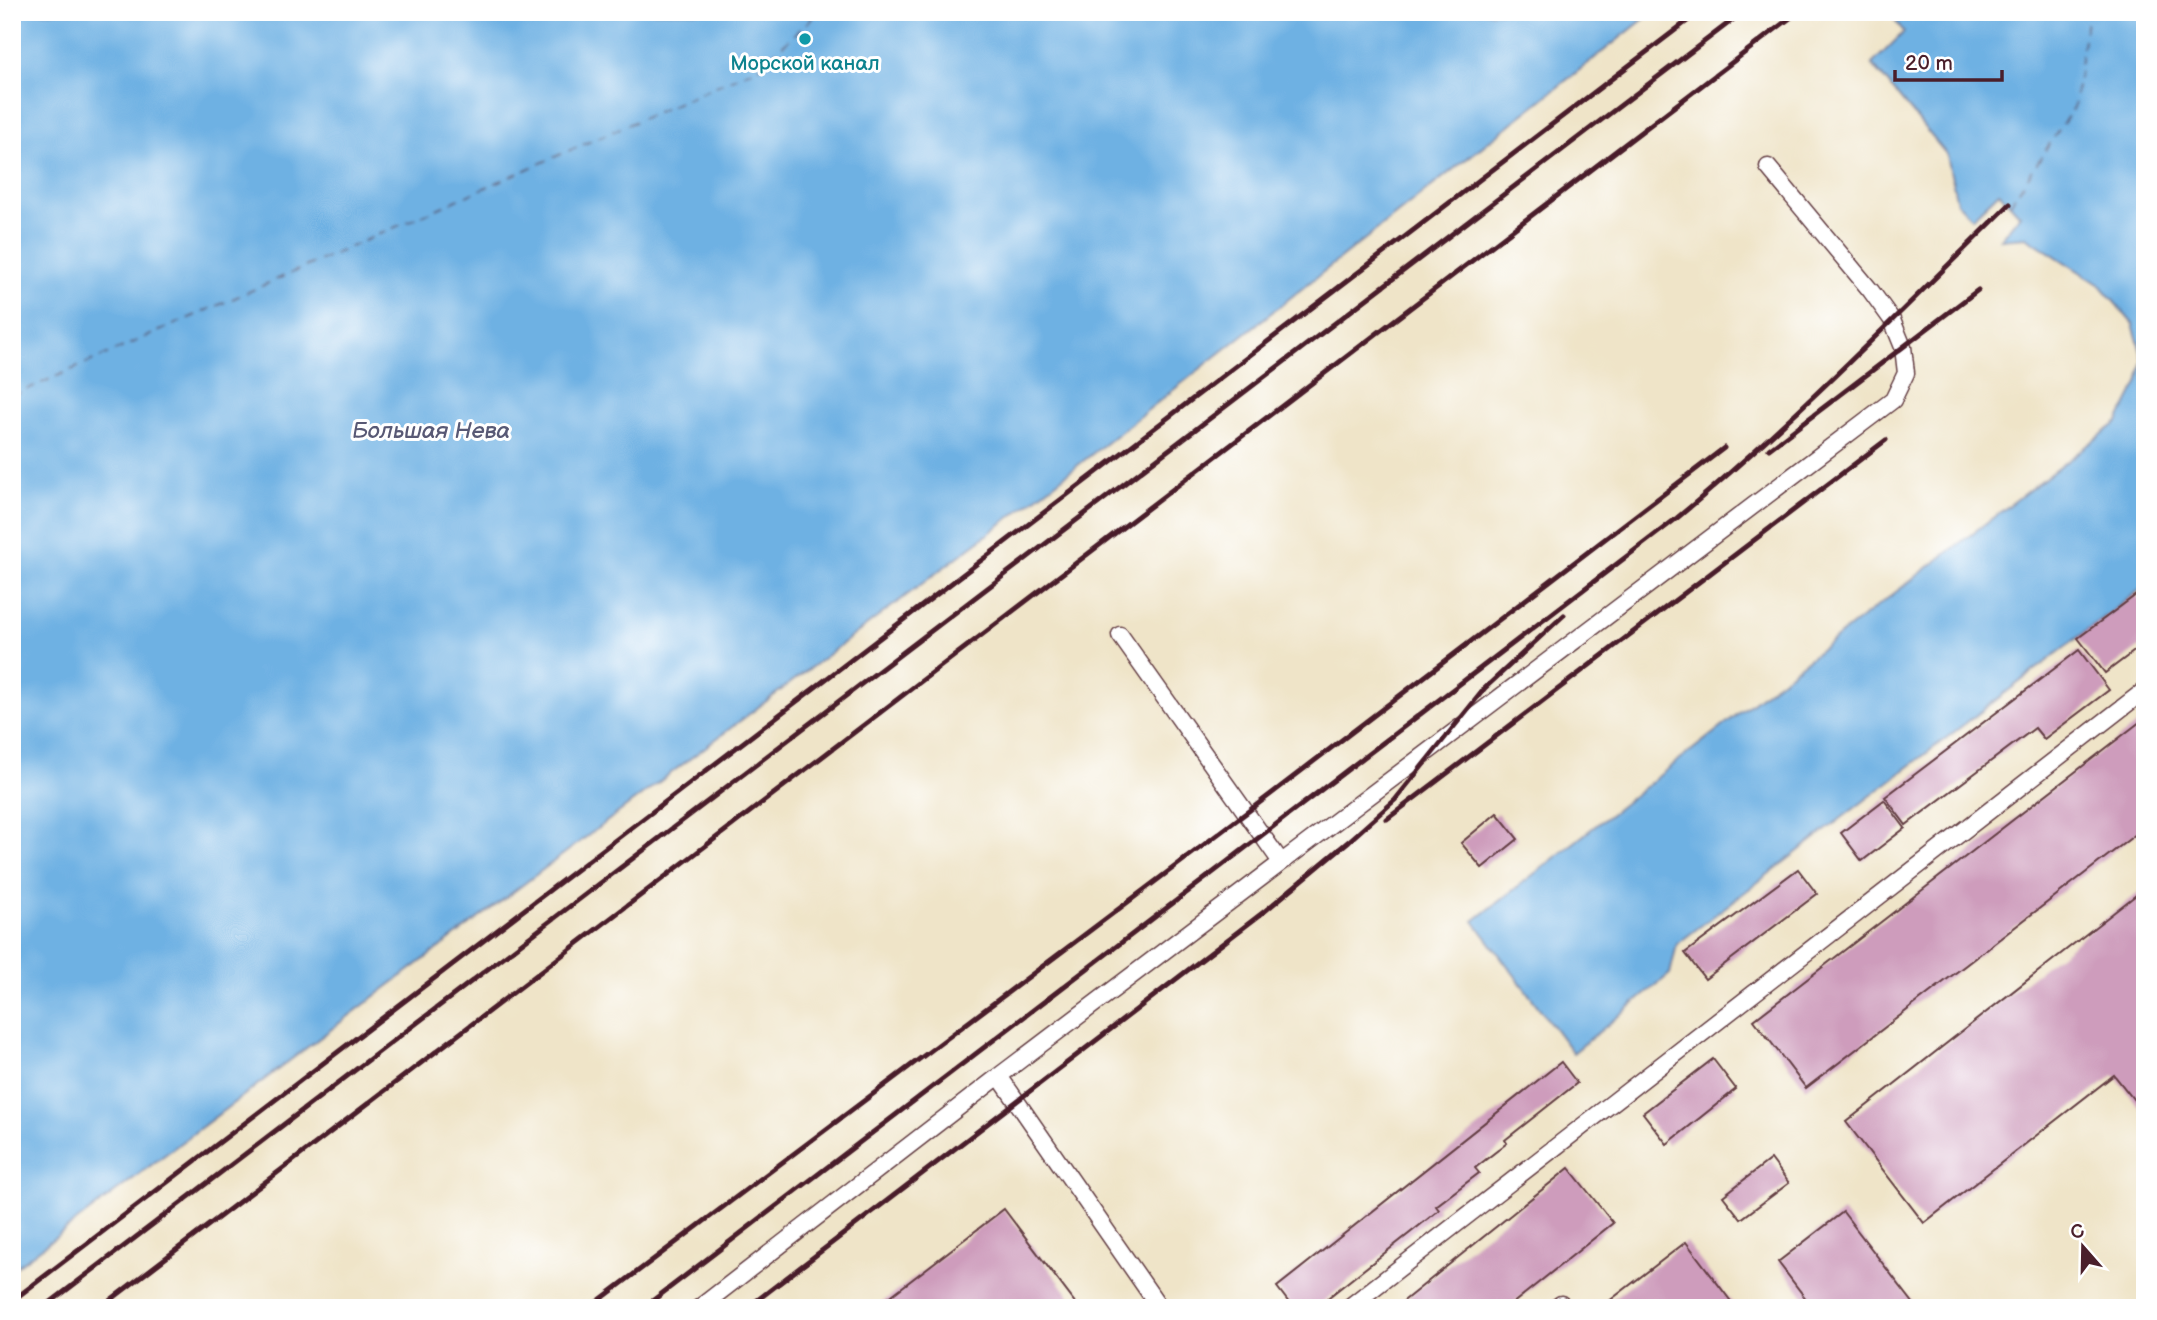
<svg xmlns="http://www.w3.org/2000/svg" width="2157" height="1320" viewBox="0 0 2157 1320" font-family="'Balsamiq Sans',sans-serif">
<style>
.water{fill:#6eb1e3;stroke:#5c6887;stroke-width:2}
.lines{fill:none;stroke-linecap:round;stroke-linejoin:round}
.ferry{stroke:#585975;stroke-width:2;stroke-dasharray:9 7;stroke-linecap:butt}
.building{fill:#ce9cbc}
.service-casing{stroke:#633d43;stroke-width:19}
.service{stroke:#fff;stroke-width:16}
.rail{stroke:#4a1f2b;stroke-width:5}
.culture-dot{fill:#0f9aa8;stroke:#fff;stroke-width:2.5}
.labels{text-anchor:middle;stroke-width:6;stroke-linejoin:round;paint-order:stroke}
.culture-label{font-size:21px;fill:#0d838f;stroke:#fff}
.water-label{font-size:23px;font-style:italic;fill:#585975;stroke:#fff}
</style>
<rect width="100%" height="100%" fill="#fff"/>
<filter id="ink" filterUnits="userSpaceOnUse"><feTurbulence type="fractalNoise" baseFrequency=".0143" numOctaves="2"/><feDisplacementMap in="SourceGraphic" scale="14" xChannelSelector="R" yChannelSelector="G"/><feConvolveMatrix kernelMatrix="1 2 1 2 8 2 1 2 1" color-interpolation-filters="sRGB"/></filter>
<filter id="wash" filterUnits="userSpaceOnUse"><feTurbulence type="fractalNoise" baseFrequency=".00686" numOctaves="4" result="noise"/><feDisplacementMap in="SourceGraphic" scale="28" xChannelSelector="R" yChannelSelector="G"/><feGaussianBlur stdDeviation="1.57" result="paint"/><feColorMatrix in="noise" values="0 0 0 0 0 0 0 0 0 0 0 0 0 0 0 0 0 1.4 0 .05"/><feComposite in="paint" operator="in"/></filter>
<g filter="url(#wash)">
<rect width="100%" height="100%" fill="#efe4c8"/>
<path class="water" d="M 12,12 L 1653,12 L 1049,488 L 12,1270 Z
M 1889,12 L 2145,12 L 2145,586 L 1677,944 L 1670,974 L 1573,1053 L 1474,921 L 1794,670 L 2118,422 L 2138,383 L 2143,359 L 2133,324 L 2100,285 L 2026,237 L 2000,239 L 2020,215 L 1999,192 L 1972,218 L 1957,203 L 1947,155 L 1872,64 L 1904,32 Z"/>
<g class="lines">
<path class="ferry" d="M 2010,204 L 2074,107 L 2088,12
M 12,396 L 759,67 L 819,12"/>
</g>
<g id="blocks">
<path class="building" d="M 2136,595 L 2145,607 L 2145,643 L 2105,673 L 2078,638 Z
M 2079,650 L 2109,690 L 2044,739 L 2035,728 L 1906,825 L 1885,797 Z
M 2145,718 L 2145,827 L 1806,1088 L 1754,1020 Z
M 1884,800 L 1905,828 L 1862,861 L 1841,833 Z
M 1497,813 L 1518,839 L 1482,868 L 1461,843 Z
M 1798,869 L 1817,894 L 1705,979 L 1685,953 Z
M 2145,888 L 2145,1114 L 2114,1075 L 1924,1223 L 1846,1122 Z
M 1713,1059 L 1736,1089 L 1667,1144 L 1643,1113 Z
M 1561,1062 L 1577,1083 L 1505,1140 L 1507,1143 L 1475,1168 L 1479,1173 L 1436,1206 L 1439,1210 L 1315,1308 L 1293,1308 L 1277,1287 Z
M 1771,1159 L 1789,1183 L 1741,1219 L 1723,1196 Z
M 1569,1168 L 1613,1223 L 1507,1308 L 1395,1308 Z
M 1004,1209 L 1079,1308 L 875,1308 Z
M 1843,1212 L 1917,1308 L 1813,1308 L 1778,1262 Z
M 1686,1242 L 1736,1308 L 1606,1308 L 1604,1305 Z"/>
</g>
</g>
<g filter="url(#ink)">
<use href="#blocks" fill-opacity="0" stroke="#633d43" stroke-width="2"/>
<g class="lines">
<defs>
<path id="service" d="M 1120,635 L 1281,862
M 699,1308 L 999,1076
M 1160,1308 L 999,1076 L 1893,400 L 1906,373 L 1903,347 L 1892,320 L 1871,291 L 1768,167
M 1348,1308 L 2145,690
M 1556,1308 L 1561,1304 L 1565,1308"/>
</defs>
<use href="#service" class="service-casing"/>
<use href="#service" class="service"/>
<path class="rail" d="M 1769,449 L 1978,290
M 1387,819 L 1886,440
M 12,1301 L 1699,12
M 43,1308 L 1743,12
M 100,1308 L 1798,12
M 589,1308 L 1246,813 L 1724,448
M 643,1308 L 1677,518 C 1794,421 1901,311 2010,204
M 747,1308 L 1265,911 L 1349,841 L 1395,800 L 1485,688 L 1564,615"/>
</g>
</g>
<circle class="culture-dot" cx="805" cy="39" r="7"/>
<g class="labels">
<g class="culture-label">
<text x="805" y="70">Морской канал</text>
</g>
<g class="water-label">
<text x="431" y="438">Большая Нева</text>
</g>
</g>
<rect width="2157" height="1320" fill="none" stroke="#fff" stroke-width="42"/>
<g transform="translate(2083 1247) rotate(340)" stroke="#ffffff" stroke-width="5" paint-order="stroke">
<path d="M0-5L12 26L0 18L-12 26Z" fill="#4a1f2b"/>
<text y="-10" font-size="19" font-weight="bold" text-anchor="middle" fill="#4a1f2b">С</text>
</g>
<path d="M1895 70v10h107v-10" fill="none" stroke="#4a1f2b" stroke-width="3.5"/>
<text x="1905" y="70" font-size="21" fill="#4a1f2b" stroke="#ffffff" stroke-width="5" paint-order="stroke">20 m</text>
</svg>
